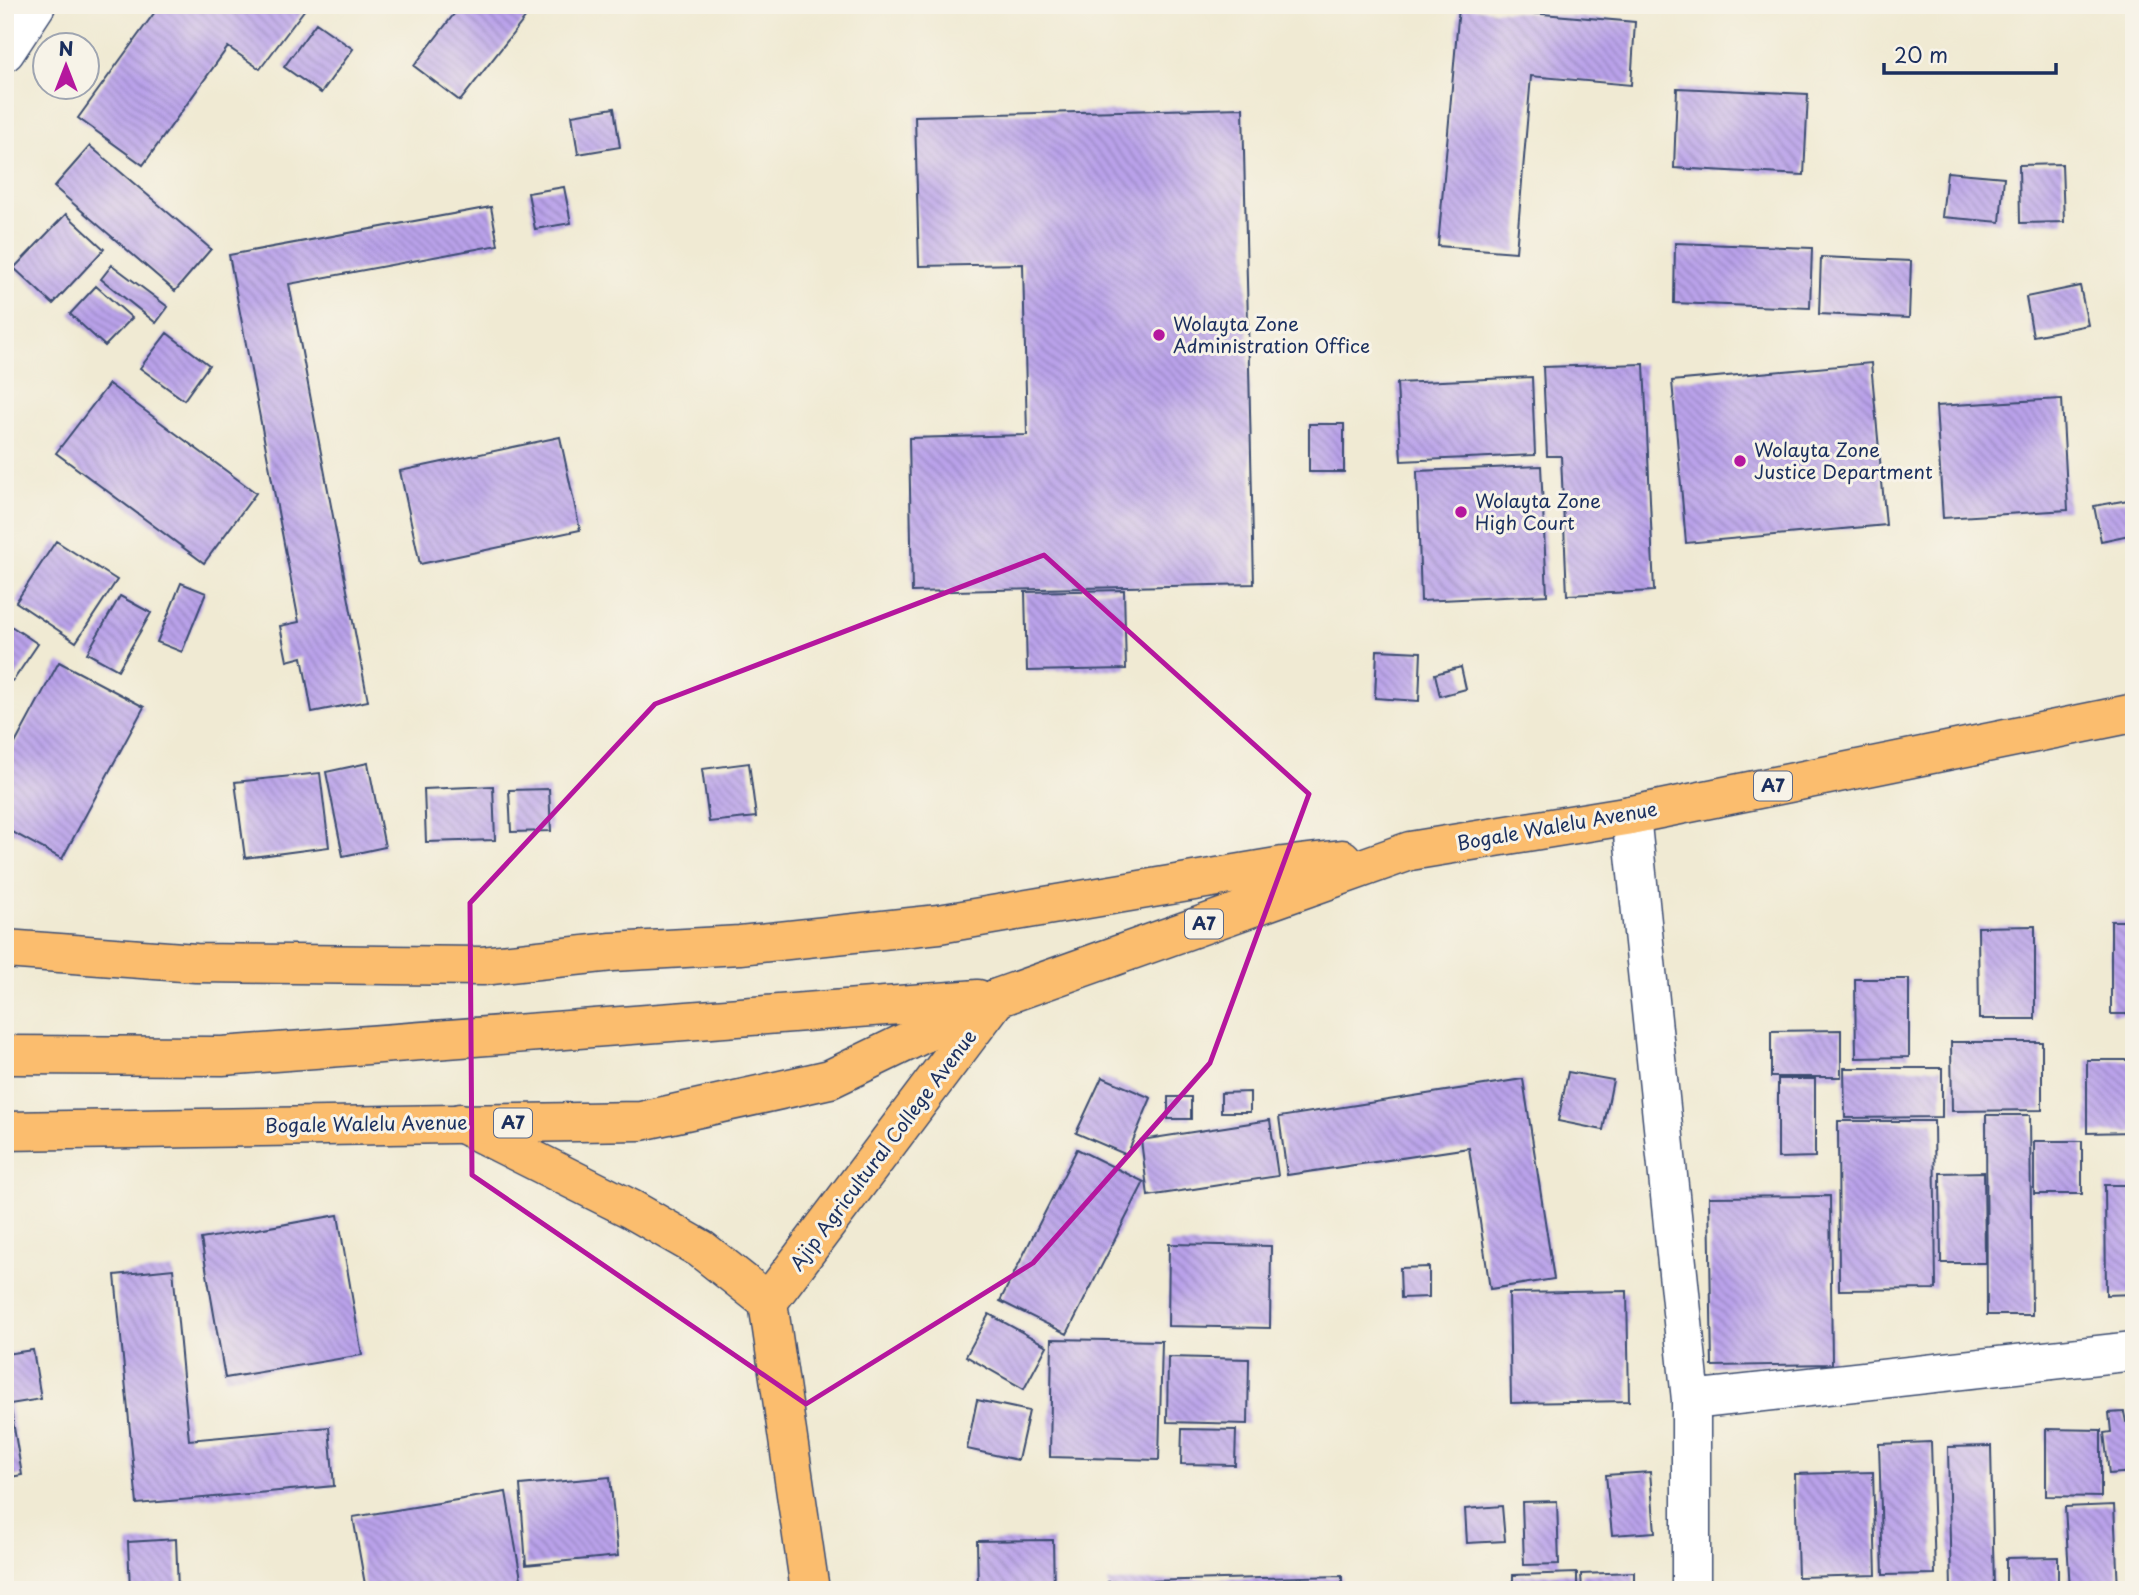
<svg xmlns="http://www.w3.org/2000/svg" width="2139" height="1595" viewBox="0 0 2139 1595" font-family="'Playpen Sans',sans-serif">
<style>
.building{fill:url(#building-back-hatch)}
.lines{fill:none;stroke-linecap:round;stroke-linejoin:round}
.minor-casing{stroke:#3b4b70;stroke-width:41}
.major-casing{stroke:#3b4b70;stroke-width:41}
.highway-casing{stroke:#3b4b70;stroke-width:41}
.minor{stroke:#fff;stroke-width:38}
.major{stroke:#fbbd6e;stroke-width:38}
.highway{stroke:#fbbd6e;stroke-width:38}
.marked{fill:none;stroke:#b5179e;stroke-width:5;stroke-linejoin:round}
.poi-dot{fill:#b5179e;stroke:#f7f3e8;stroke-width:2.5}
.labels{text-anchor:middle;stroke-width:6;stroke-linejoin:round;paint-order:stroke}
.shield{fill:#f7f3e8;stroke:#5d6a87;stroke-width:2}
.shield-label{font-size:18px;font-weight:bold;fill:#1b2f5e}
.poi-label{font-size:19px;fill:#1b2f5e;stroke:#f7f3e8;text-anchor:start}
.street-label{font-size:19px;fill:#1b2f5e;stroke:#f7f3e8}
</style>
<defs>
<pattern id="building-back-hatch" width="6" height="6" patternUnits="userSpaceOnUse" patternTransform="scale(1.75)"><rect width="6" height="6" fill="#baa2ea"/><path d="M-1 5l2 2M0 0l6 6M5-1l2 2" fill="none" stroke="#9684c1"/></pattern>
</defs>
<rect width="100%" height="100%" fill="#f7f3e8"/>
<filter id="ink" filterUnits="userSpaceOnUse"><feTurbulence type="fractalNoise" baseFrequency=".0143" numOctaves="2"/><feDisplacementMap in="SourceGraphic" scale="14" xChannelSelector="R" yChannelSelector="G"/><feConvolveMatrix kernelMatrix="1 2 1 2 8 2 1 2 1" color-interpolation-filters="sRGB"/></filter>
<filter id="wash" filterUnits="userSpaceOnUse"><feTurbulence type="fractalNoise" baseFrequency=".00686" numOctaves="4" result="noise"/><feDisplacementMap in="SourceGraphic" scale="28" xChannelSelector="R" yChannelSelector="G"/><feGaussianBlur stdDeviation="1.57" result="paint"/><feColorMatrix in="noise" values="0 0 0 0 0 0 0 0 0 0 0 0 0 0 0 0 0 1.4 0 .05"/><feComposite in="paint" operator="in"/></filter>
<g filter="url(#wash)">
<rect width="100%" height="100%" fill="#f0ead3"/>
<g id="blocks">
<path class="building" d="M 160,5 L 300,5 L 305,9 L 260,69 L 228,47 L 143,165 L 78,118 Z
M 461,5 L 533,8 L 460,101 L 414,66 Z
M 1459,7 L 1635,22 L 1631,85 L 1531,76 L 1516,252 L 1438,246 Z
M 316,23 L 353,49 L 321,93 L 284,67 Z
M 1677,88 L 1808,94 L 1804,175 L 1674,168 Z
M 614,108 L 620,147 L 578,154 L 572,115 Z
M 1243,108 L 1254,584 L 912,592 L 909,438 L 1027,435 L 1023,264 L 919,266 L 915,116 Z
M 90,146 L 211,249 L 175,291 L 54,187 Z
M 2062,164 L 2064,222 L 2020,223 L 2019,165 Z
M 1947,172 L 2004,177 L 2000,222 L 1942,217 Z
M 564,187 L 571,223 L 535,229 L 528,193 Z
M 491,207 L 498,245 L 289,284 L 368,701 L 312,712 L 302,657 L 287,661 L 280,626 L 299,622 L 229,255 Z
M 66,214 L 104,249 L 53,304 L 14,268 Z
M 1675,243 L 1812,248 L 1810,308 L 1674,303 Z
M 1821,257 L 1911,261 L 1909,318 L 1819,314 Z
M 112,265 L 168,307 L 156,323 L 101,279 Z
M 96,286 L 132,318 L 105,346 L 70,314 Z
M 2080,286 L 2088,325 L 2033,336 L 2026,297 Z
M 167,333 L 209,365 L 184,400 L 140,368 Z
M 1871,363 L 1886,525 L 1686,543 L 1672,381 Z
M 1644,364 L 1654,591 L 1567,595 L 1561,456 L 1547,456 L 1543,367 Z
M 1532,377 L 1535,455 L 1401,461 L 1397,383 Z
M 109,384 L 256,493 L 204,563 L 56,453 Z
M 2062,399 L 2068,510 L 1943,518 L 1936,406 Z
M 1309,424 L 1344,424 L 1344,472 L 1309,472 Z
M 560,437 L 580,530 L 420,564 L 400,471 Z
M 1541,466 L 1547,595 L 1421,601 L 1417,471 Z
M 2134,499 L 2134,534 L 2101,541 L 2094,506 Z
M 56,541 L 117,580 L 76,642 L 16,602 Z
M 181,583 L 206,593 L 182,652 L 157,642 Z
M 1124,590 L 1126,669 L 1027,671 L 1025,592 Z
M 120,596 L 151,613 L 118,670 L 87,653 Z
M 5,622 L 38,644 L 13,681 L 5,676 Z
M 1377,650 L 1421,652 L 1419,701 L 1375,698 Z
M 59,662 L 144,707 L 62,859 L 5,828 L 5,762 Z
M 1461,667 L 1466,689 L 1440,696 L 1435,674 Z
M 368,763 L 385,847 L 343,856 L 326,772 Z
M 749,763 L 756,817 L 709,822 L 702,769 Z
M 320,773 L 329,847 L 245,858 L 235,782 Z
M 493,786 L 495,840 L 426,842 L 424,789 Z
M 549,789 L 551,831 L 511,832 L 509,790 Z
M 2111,921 L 2134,921 L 2134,1014 L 2111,1014 Z
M 2035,926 L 2035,1019 L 1979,1019 L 1978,927 Z
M 1855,979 L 1909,979 L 1909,1057 L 1856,1058 Z
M 1841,1030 L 1841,1077 L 1771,1077 L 1771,1031 Z
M 1951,1042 L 2042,1042 L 2042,1110 L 1952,1111 Z
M 2087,1060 L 2134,1060 L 2134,1132 L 2087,1133 Z
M 1844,1068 L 1942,1068 L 1942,1117 L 1845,1118 Z
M 1568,1072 L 1613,1080 L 1603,1130 L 1558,1121 Z
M 1102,1077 L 1151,1098 L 1127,1155 L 1076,1133 Z
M 1523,1079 L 1554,1279 L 1490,1289 L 1469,1148 L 1287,1175 L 1279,1117 Z
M 1778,1079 L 1815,1079 L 1815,1157 L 1778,1158 Z
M 1250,1092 L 1250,1112 L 1221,1112 L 1221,1093 Z
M 1168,1097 L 1191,1097 L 1191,1119 L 1168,1119 Z
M 1986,1115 L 2030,1115 L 2032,1315 L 1987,1315 Z
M 1270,1120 L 1278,1176 L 1148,1196 L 1141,1140 Z
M 1838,1121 L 1934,1121 L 1936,1289 L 1839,1290 Z
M 2034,1141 L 2082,1141 L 2082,1194 L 2034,1194 Z
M 1077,1149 L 1144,1182 L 1067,1334 L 1000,1301 Z
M 1984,1172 L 1985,1263 L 1941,1263 L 1940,1173 Z
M 2105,1185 L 2134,1185 L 2134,1294 L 2106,1295 Z
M 1830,1196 L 1832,1364 L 1712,1366 L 1709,1197 Z
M 338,1215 L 362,1355 L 225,1378 L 201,1239 Z
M 1169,1244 L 1271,1246 L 1270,1328 L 1168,1326 Z
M 1429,1267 L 1429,1297 L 1401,1298 L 1400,1268 Z
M 173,1269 L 189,1440 L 329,1427 L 334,1486 L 137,1504 L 115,1275 Z
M 1627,1291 L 1629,1401 L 1511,1403 L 1509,1293 Z
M 989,1314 L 1047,1346 L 1024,1389 L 966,1356 Z
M 1052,1339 L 1162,1341 L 1159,1460 L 1050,1457 Z
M 33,1350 L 41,1399 L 10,1404 L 22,1475 L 5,1478 L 5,1354 Z
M 1168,1357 L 1249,1359 L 1248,1424 L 1167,1422 Z
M 977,1400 L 1029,1411 L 1018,1460 L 967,1449 Z
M 2124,1412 L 2126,1422 L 2134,1421 L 2134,1472 L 2109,1474 L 2104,1433 L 2111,1432 L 2109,1413 Z
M 1182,1429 L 1236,1430 L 1235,1465 L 1181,1464 Z
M 2046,1429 L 2101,1430 L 2101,1497 L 2046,1496 Z
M 1931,1442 L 1935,1574 L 1883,1575 L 1879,1444 Z
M 1991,1446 L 1994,1590 L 1951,1590 L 1948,1447 Z
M 1650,1472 L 1655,1532 L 1612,1535 L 1606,1475 Z
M 1873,1472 L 1876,1575 L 1798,1577 L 1795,1474 Z
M 610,1477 L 618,1556 L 526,1565 L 520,1485 Z
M 506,1492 L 523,1590 L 366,1590 L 353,1517 Z
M 1557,1501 L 1559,1564 L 1524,1565 L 1522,1502 Z
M 2114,1505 L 2118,1590 L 2070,1590 L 2065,1507 Z
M 1502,1506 L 1505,1541 L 1467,1543 L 1465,1509 Z
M 176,1539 L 178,1590 L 130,1590 L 128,1542 Z
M 1053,1540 L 1054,1590 L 978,1590 L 977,1541 Z
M 2058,1557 L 2058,1590 L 2006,1590 L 2006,1558 Z
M 1634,1572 L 1634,1590 L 1582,1590 L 1581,1574 Z
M 1577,1573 L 1577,1590 L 1513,1590 L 1513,1575 Z
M 1342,1576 L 1342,1590 L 1109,1590 L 1108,1582 Z"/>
</g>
</g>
<g filter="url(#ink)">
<use href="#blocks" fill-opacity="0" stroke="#3b4b70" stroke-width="2"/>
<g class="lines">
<defs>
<path id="minor" d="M 5,52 L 36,5
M 1631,815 L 1691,1400 L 1691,1590
M 1691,1400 L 2134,1351"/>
<path id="major" d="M 460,1123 L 631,1209 L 701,1249 L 768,1302 L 810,1590
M 768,1302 L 997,998"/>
<path id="highway" d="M 5,949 L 196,963 L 482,966 L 612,952 L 740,945 L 939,924 L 1283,866 L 1342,859
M 5,1055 L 222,1056 L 978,999
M 5,1131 L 641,1121 L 830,1079 L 997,998 L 1410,851 L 1631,815 L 2134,713"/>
</defs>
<use href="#minor" class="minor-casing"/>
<use href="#major" class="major-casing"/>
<use href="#highway" class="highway-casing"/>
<use href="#minor" class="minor"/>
<use href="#major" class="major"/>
<use href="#highway" class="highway"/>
</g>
</g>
<path class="marked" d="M 1044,555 L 1309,794 L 1210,1063 L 1033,1263 L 806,1404 L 472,1175 L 470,903 L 655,704 Z"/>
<g class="poi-dot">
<circle cx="1159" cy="335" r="7"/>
<circle cx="1740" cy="461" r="7"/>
<circle cx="1461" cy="512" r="7"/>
</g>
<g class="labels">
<g class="shield">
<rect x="1754" y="771.5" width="38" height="29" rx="5"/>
<rect x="1185" y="909.5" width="38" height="29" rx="5"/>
<rect x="494" y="1108.5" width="38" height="29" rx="5"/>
</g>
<g class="shield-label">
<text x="1773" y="792">A7</text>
<text x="1204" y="930">A7</text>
<text x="513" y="1129">A7</text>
</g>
<g class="poi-label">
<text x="1173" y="331">Wolayta Zone<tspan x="1173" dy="22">Administration Office</tspan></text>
<text x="1754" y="457">Wolayta Zone<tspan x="1754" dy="22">Justice Department</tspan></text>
<text x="1475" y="508">Wolayta Zone<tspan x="1475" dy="22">High Court</tspan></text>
</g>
<g class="street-label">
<text transform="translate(1557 826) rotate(-10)" y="7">Bogale Walelu Avenue</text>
<text transform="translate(366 1124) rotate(-1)" y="7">Bogale Walelu Avenue</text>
<text transform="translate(883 1150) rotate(-53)" y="7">Ajip Agricultural College Avenue</text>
</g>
</g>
<rect width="2139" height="1595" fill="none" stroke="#f7f3e8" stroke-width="28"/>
<g transform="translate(66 66)"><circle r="33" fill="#f7f3e8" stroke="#9fa5b1" stroke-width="2"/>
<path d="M0-5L12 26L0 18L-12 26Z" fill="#b5179e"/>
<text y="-10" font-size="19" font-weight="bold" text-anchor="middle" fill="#1b2f5e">N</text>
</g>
<path d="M1884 63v10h172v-10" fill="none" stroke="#1b2f5e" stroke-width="3.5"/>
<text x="1894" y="63" font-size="21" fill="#1b2f5e" stroke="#f7f3e8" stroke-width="5" paint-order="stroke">20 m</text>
</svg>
